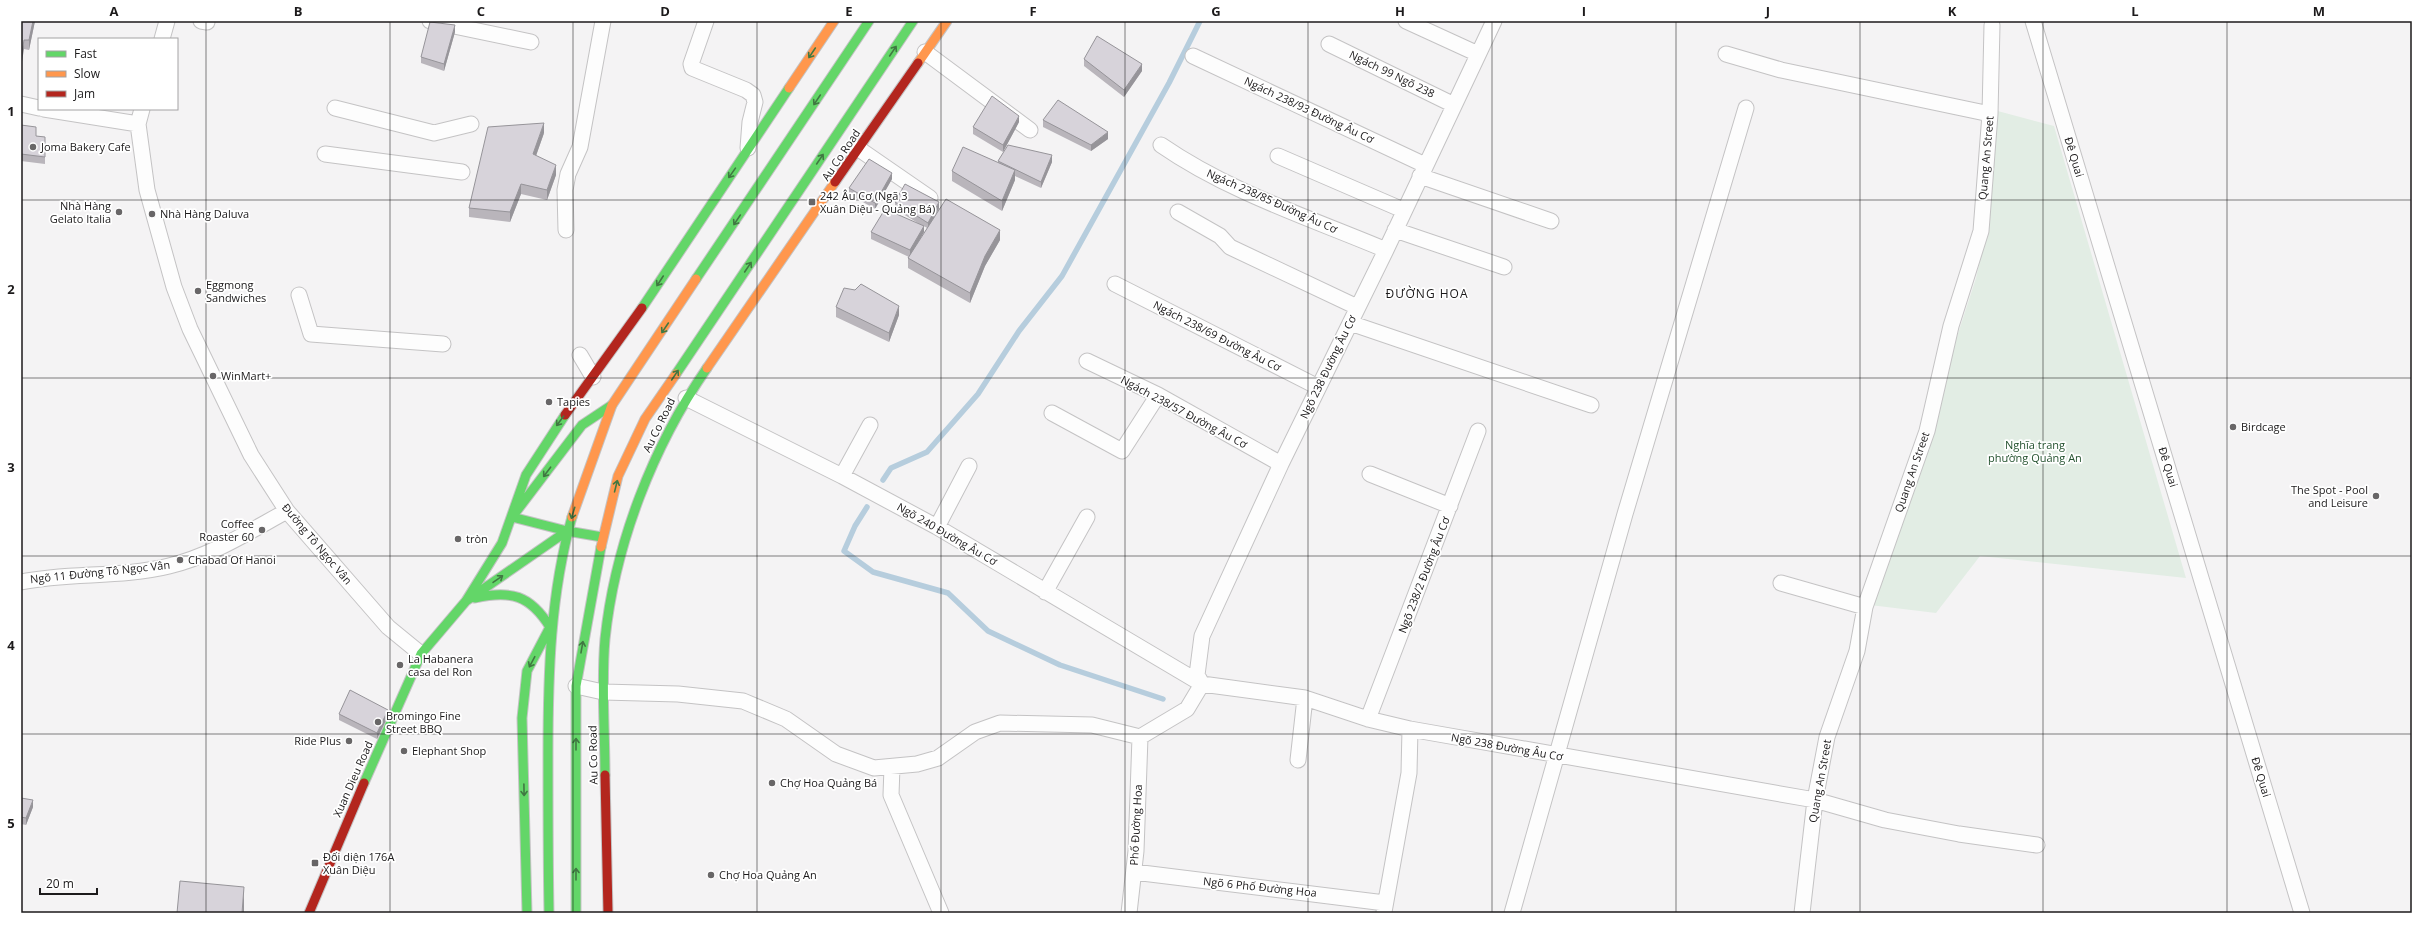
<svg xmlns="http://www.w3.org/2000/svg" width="2433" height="934" viewBox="0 0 2433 934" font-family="'Open Sans',sans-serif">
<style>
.green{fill:#e2ede4}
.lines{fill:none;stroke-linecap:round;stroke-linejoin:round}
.stream{stroke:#b6cddd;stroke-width:5.5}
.street-casing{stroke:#c4c3c4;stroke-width:17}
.fast-casing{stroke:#c4c3c4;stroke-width:11}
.slow-casing{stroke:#c4c3c4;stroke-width:11}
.jam-casing{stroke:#c4c3c4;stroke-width:11}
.street{stroke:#fdfdfd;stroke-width:15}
.fast{stroke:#63d668;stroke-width:9}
.slow{stroke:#ff974d;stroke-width:9}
.jam{stroke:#b3261e;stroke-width:9}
.wall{fill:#b9b5bb;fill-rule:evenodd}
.shaded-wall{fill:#969499}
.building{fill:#d7d3da;stroke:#969499}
.oneway{stroke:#407842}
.grid{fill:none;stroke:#1c1a1b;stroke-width:1;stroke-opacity:0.55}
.poi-dot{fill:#686667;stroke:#fff;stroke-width:1.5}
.labels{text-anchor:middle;stroke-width:3.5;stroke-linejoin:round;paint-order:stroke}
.street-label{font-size:11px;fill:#1c1a1b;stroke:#fff}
.poi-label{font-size:11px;fill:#1c1a1b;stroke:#fff;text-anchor:start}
.park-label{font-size:11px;fill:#24522f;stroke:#fff}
.neighbourhood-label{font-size:12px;letter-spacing:1px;fill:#1c1a1b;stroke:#fff}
.neatline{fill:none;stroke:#1c1a1b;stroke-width:1.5}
.grid-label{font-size:13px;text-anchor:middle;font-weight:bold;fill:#1c1a1b}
</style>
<rect width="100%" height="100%" fill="#f4f3f4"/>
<path class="green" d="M 1994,110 L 2054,126 L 2186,578 L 1980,556 L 1936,613 L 1870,605 L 1976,278 L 1984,241 Z"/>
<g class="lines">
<path class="stream" d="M 883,480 L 891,468 L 927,452 L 978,394 L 1019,331 L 1062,276 L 1169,83 L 1200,21
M 867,507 L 855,526 L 844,551 L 873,572 L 948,593 L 988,631 L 1060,665 L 1163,699"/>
<defs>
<path id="street" d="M 201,21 L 207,22
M 430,21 L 531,42
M 706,21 L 691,64 L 692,68 L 746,90 L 753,95 L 755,102 L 750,122 L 748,148
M 1406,21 L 1478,54
M 2033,21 L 2302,913
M 162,39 L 167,21
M 1329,44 L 1454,105
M 925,52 L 1030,130
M 1726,54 L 1781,70 L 1990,114
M 1193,56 L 1425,165
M 21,104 L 39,108
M 335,108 L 434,133 L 471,124
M 44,109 L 138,124
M 142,109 L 138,124 L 147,190 L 174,287 L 190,329 L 251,455 L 287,511 L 388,627 L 421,654
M 1161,145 C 1229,192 1310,218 1386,250
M 859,149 L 930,198
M 325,154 L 462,172
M 1278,156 L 1403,210
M 1420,176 L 1551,221
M 1178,212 L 1220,236 L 1230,247 L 1357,307
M 566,230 L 565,190 L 568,174 L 580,147 L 603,21
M 1395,230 L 1504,267
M 1115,284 L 1318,387
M 299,295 L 311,334 L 443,344
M 1350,323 L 1591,405
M 580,355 L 593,377
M 1087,361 L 1158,395 L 1281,464
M 686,398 L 842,476 L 937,527 L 1202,684 L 1305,698 L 1368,719 L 1410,729 L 1815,800 L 1885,820 L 1959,834 L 2037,845
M 1052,413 L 1122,451 L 1158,395
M 1370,474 L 1450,506
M 842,476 L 870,425
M 937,527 L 969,466
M 21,582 C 70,572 121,578 169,566 C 211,556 250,531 287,511
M 1781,583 L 1865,607
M 1045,592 L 1087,517
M 576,686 L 603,692 L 678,694 L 743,701 L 786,719 L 836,754 L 874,768 L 917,764 L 938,758 L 975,732 L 1000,723 L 1092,725 L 1140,737 L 1187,709 L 1202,684 L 1197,675 L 1202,636 L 1281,464 L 1386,250 L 1494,21
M 1368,719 L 1478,431
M 1298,760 L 1305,698
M 892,767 L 891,795 L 941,913
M 1134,872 L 1385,903
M 1384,912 L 1409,773 L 1410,729
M 1129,913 L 1136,851 L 1140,737
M 1512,913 L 1625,514 L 1746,108
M 1802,913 L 1815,800 L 1827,737 L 1857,651 L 1865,607 L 1927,431 L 1951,326 L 1981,231 L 1990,114 L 1992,25"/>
<path id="fast" d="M 696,279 L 869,21
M 642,308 L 789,88
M 676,374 L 913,21
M 602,537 L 567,531 L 512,517 L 582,425 L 612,405
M 475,598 C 511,590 530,595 550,627
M 466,601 L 567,531
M 605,775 C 605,730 601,684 605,639 C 615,544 653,446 707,368
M 364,783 L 421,654 L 466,601 L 502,543 L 526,475 L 565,415
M 527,913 L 522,718 L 527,671 L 550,627
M 549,913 C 548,860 548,808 548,755 C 548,674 550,595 572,517
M 576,913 L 576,686 L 601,547"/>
<path id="slow" d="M 918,63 L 947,21
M 789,88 L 834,21
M 707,368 L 835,182
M 572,517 L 612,405 L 696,279
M 601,547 L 618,476 L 645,419 L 676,374"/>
<path id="jam" d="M 835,182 L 918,63
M 565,415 L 642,308
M 605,775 L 608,913
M 309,913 L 364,783"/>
</defs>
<use href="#street" class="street-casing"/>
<use href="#fast" class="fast-casing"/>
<use href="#slow" class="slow-casing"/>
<use href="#jam" class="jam-casing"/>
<use href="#street" class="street"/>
<use href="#fast" class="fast"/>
<use href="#slow" class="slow"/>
<use href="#jam" class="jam"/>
</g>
<path class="wall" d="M 21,21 L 35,21 L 29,50 L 24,49 Z
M 455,32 L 444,71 L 421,63 L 421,57 Z
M 1084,59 L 1142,71 L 1124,97 L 1084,66 Z
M 1043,120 L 1108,139 L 1091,151 L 1043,127 Z
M 1019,122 L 1003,152 L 973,134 L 973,127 Z
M 21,125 L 36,136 L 45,137 L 45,164 L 21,161 Z
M 544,133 L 536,156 L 556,175 L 547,200 L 521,194 L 510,222 L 469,217 L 469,208 Z
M 998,161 L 1052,162 L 1041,188 L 1015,176 L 1015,180 L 1002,211 L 952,181 L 952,171 L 998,163 Z
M 892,179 L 875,209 L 849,194 L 849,188 Z
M 895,202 L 939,208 L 1000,240 L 985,266 L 970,303 L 908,268 L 908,258 L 909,257 L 871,239 L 871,232 L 921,225 L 895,209 ZM 924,226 L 927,228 L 916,246 L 924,232 Z
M 836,307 L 899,315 L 889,342 L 836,317 Z
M 339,714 L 388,716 L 377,739 L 339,720 Z
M 21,798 L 33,807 L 26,825 L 21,824 Z"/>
<path class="shaded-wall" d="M 33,21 L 35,21 L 29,50 L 29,40 Z
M 455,25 L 455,32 L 444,71 L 444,64 Z
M 24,40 L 24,49 L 21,68 L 21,58 Z
M 1142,64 L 1142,71 L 1124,97 L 1124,90 Z
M 1019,116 L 1019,122 L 1003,152 L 1003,145 Z
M 544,123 L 544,133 L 533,164 L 533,154 Z
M 1108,132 L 1108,139 L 1091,151 L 1091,145 Z
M 1052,155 L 1052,162 L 1041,188 L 1041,182 Z
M 556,165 L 556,175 L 547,200 L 547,190 Z
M 1015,170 L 1015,180 L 1002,211 L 1002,201 Z
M 892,173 L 892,179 L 875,209 L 875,203 Z
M 521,184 L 521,194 L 510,222 L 510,212 Z
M 939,202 L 939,208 L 928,229 L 928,223 Z
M 924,226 L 924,232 L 910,257 L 910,250 Z
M 1000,230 L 1000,240 L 985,266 L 970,303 L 970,293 L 985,256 Z
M 899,306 L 899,315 L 889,342 L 889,333 Z
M 388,710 L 388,716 L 377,739 L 377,733 Z
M 33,800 L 33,807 L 26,825 L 26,818 Z
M 244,887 L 244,913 L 242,913 Z"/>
<path class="building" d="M 21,21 L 33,21 L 29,40 L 24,40 L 21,58 Z
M 430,22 L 455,25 L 444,64 L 421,57 Z
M 1097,36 L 1142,64 L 1124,90 L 1084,59 Z
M 992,96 L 1019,116 L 1003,145 L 973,127 Z
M 1058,100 L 1108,132 L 1091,145 L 1043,120 Z
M 544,123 L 533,154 L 556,165 L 547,190 L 521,184 L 510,212 L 469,208 L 488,127 Z
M 21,125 L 36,127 L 36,136 L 45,137 L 45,157 L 21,154 Z
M 1008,145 L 1052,155 L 1041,182 L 998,161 Z
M 963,147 L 1015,170 L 1002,201 L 952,171 Z
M 869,159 L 892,173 L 875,203 L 849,188 Z
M 905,184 L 939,202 L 928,223 L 895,202 Z
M 946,199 L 1000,230 L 985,256 L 970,293 L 908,258 Z
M 885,209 L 924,226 L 910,250 L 871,232 Z
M 861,284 L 899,306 L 889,333 L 836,307 L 844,288 L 855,290 Z
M 350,690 L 388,710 L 377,733 L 339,714 Z
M 21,798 L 33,800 L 26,818 L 21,817 Z
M 180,881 L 244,887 L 242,913 L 177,913 Z"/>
<defs><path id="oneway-shaft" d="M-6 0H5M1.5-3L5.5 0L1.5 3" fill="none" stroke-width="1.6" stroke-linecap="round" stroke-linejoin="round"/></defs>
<g class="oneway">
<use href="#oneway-shaft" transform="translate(893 51) rotate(-56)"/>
<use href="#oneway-shaft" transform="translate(812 53) rotate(124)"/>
<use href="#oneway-shaft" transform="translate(817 100) rotate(124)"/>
<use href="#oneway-shaft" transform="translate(820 159) rotate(-56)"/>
<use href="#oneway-shaft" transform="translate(732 173) rotate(125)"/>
<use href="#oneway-shaft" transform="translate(737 220) rotate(124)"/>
<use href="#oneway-shaft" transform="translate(748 267) rotate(-56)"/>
<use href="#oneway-shaft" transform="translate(660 281) rotate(123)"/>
<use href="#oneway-shaft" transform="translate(665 328) rotate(124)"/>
<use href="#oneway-shaft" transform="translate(675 375) rotate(-56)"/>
<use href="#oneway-shaft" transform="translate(560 421) rotate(127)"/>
<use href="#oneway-shaft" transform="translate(547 472) rotate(127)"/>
<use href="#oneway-shaft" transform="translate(616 486) rotate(-76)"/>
<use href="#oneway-shaft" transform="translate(573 513) rotate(107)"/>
<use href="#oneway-shaft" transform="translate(498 579) rotate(-35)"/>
<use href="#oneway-shaft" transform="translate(582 647) rotate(-80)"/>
<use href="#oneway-shaft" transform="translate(532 662) rotate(118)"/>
<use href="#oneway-shaft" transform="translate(576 744) rotate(-90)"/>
<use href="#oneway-shaft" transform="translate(524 790) rotate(89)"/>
<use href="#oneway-shaft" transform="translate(576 874) rotate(-90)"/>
</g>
<path class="grid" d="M 206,21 L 206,913M 390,21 L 390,913M 573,21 L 573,913M 757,21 L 757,913M 941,21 L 941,913M 1125,21 L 1125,913M 1308,21 L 1308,913M 1492,21 L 1492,913M 1676,21 L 1676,913M 1860,21 L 1860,913M 2043,21 L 2043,913M 2227,21 L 2227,913M 21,200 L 2412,200M 21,378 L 2412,378M 21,556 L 2412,556M 21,734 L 2412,734"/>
<g class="poi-dot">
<circle cx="33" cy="147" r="4"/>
<rect x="808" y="198" width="8" height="8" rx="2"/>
<circle cx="119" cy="212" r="4"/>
<circle cx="152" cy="214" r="4"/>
<circle cx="198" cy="291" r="4"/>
<circle cx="213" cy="376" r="4"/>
<circle cx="549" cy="402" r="4"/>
<circle cx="2233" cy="427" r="4"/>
<circle cx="2376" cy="496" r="4"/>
<circle cx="262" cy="530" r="4"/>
<circle cx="458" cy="539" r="4"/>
<circle cx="180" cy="560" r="4"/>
<circle cx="400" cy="665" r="4"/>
<circle cx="378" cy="722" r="4"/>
<circle cx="349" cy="741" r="4"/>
<circle cx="404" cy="751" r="4"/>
<circle cx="772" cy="783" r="4"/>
<rect x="311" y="859" width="8" height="8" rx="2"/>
<circle cx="711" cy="875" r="4"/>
</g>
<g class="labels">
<g class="street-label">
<text transform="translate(1392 74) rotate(26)" y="4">Ngách 99 Ngõ 238</text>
<text transform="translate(1309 110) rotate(25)" y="4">Ngách 238/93 Đường Âu Cơ</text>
<text transform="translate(841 155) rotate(-56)" y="4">Au Co Road</text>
<text transform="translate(2074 157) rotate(73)" y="4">Đê Quai</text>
<text transform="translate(1986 158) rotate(-85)" y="4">Quang An Street</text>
<text transform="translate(1272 201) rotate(24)" y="4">Ngách 238/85 Đường Âu Cơ</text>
<text transform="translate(1217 336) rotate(27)" y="4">Ngách 238/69 Đường Âu Cơ</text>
<text transform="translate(1328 367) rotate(-64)" y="4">Ngõ 238 Đường Âu Cơ</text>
<text transform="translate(1184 412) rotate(28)" y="4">Ngách 238/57 Đường Âu Cơ</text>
<text transform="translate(659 425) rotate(-64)" y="4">Au Co Road</text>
<text transform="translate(2168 467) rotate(73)" y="4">Đê Quai</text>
<text transform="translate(1912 472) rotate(-71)" y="4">Quang An Street</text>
<text transform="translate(947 534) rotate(30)" y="4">Ngõ 240 Đường Âu Cơ</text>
<text transform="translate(317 544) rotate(50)" y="4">Đường Tô Ngọc Vân</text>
<text transform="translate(100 572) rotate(-6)" y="4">Ngõ 11 Đường Tô Ngọc Vân</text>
<text transform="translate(1424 575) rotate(-69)" y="4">Ngõ 238/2 Đường Âu Cơ</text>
<text transform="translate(1507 747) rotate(10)" y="4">Ngõ 238 Đường Âu Cơ</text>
<text transform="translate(593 755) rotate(-91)" y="4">Au Co Road</text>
<text transform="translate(2261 777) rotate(73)" y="4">Đê Quai</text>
<text transform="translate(353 779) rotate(-66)" y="4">Xuan Dieu Road</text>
<text transform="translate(1820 781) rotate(-80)" y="4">Quang An Street</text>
<text transform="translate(1136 825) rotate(-87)" y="4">Phố Đường Hoa</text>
<text transform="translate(1260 887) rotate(6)" y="4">Ngõ 6 Phố Đường Hoa</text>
</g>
<g class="poi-label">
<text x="41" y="151">Joma Bakery Cafe</text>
<text x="820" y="200">242 Âu Cơ (Ngã 3<tspan x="820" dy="13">Xuân Diệu - Quảng Bá)</tspan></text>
<text x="111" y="210" text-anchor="end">Nhà Hàng<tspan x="111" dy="13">Gelato Italia</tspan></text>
<text x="160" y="218">Nhà Hàng Daluva</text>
<text x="206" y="289">Eggmong<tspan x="206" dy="13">Sandwiches</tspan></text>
<text x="221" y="380">WinMart+</text>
<text x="557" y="406">Tapies</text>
<text x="2241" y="431">Birdcage</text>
<text x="2368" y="494" text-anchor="end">The Spot - Pool<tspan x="2368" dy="13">and Leisure</tspan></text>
<text x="254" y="528" text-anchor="end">Coffee<tspan x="254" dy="13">Roaster 60</tspan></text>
<text x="466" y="543">tròn</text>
<text x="188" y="564">Chabad Of Hanoi</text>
<text x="408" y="663">La Habanera<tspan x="408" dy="13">casa del Ron</tspan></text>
<text x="386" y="720">Bromingo Fine<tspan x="386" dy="13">Street BBQ</tspan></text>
<text x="341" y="745" text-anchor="end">Ride Plus</text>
<text x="412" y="755">Elephant Shop</text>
<text x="780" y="787">Chợ Hoa Quảng Bá</text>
<text x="323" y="861">Đối diện 176A<tspan x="323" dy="13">Xuân Diệu</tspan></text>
<text x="719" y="879">Chợ Hoa Quảng An</text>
</g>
<g class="park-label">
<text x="2035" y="449">Nghĩa trang<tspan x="2035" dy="13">phường Quảng An</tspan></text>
</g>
<g class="neighbourhood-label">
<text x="1427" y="298">ĐƯỜNG HOA</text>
</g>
</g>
<rect width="2433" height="934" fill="none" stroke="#ffffff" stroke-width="44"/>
<rect x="38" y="38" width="140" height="72" fill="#ffffff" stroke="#a4a3a4"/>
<rect x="46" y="51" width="20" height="6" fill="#63d668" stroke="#a4a3a4"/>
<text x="74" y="58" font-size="12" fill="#1c1a1b">Fast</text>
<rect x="46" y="71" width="20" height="6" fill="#ff974d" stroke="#a4a3a4"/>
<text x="74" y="78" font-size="12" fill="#1c1a1b">Slow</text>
<rect x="46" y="91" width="20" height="6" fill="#b3261e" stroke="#a4a3a4"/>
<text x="74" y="98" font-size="12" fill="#1c1a1b">Jam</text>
<path d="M40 888v6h57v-6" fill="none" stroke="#1c1a1b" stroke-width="2"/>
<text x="46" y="888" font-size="12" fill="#1c1a1b" stroke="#ffffff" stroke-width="3" paint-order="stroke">20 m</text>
<rect x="22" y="22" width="2389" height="890" class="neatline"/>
<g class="grid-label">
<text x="114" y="16">A</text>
<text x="298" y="16">B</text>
<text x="481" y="16">C</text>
<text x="665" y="16">D</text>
<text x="849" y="16">E</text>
<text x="1033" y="16">F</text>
<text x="1216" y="16">G</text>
<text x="1400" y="16">H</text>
<text x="1584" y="16">I</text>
<text x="1768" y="16">J</text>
<text x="1952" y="16">K</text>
<text x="2135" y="16">L</text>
<text x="2319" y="16">M</text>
<text x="11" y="116">1</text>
<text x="11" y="294">2</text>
<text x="11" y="472">3</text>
<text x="11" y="650">4</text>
<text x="11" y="828">5</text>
</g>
</svg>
